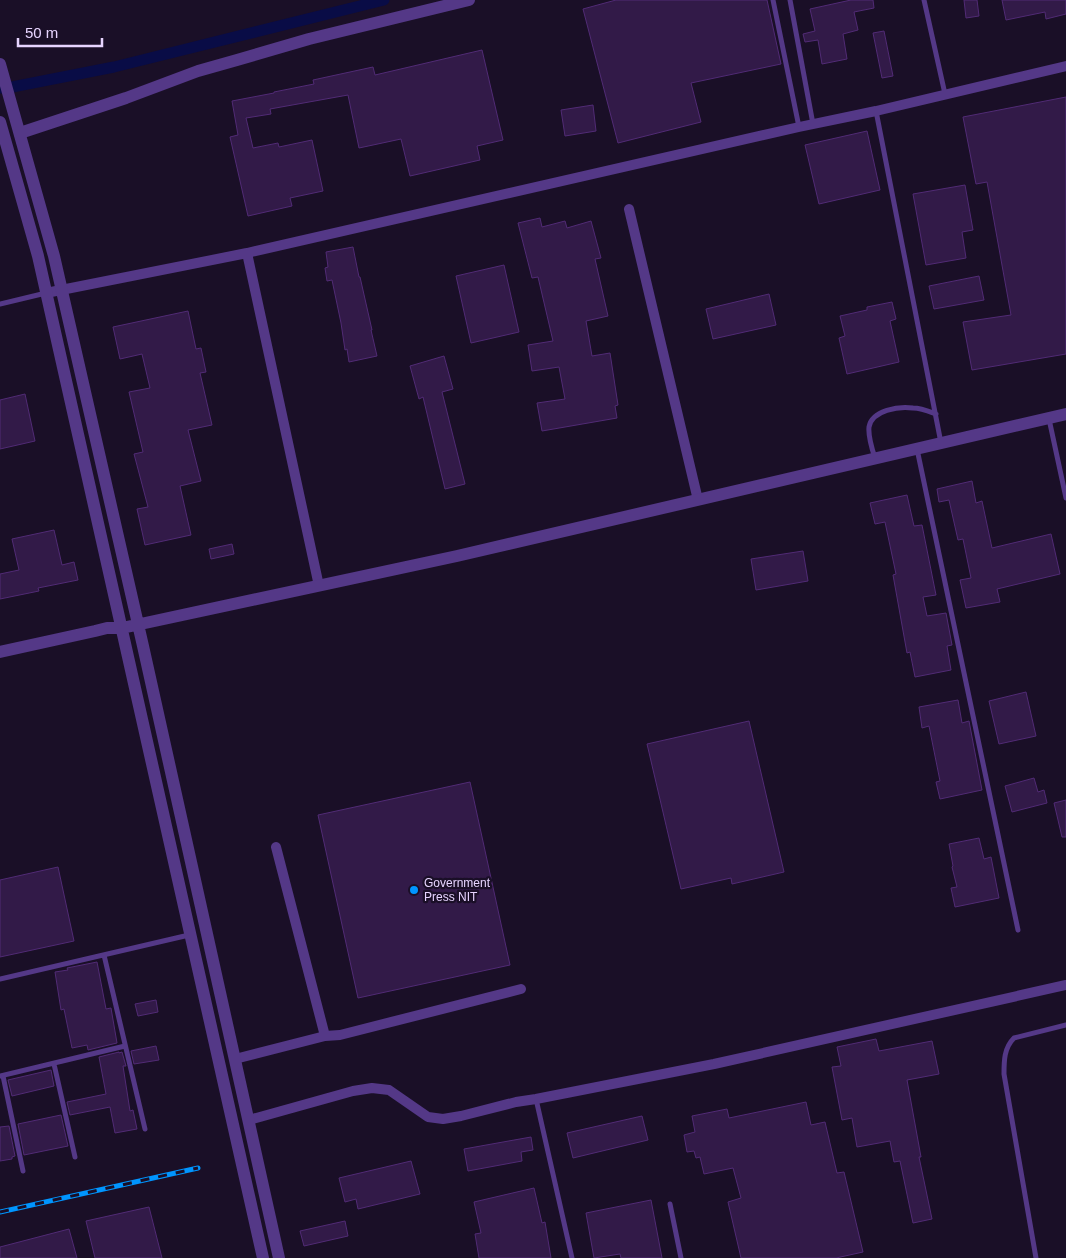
<svg xmlns="http://www.w3.org/2000/svg" width="1066" height="1258" viewBox="0 0 1066 1258" font-family="Helvetica,sans-serif">
<style>
.lines{fill:none;stroke-linecap:round;stroke-linejoin:round}
.canal{stroke:#090c46;stroke-width:11}
.building{fill:#321a48;stroke:#512b75}
.service{stroke:#543887;stroke-width:5}
.minor{stroke:#543887;stroke-width:10}
.tertiary{stroke:#543887;stroke-width:12}
.rail-casing{stroke:#0095ff;stroke-width:5}
.rail{stroke:#1a0f27;stroke-width:3;stroke-dasharray:9;stroke-linecap:butt}
.poi-dot{fill:#0095ff;stroke:#1a0f27;stroke-width:2}
.labels{text-anchor:middle;stroke-width:4.5;stroke-linejoin:round;paint-order:stroke}
.poi-label{font-size:12px;fill:#e7d4ff;stroke:#1a0f27;text-anchor:start}
</style>
<rect width="100%" height="100%" fill="#1a0f27"/>
<g class="lines">
<path class="canal" d="M 0,88 L 7,88 L 114,67 L 384,0"/>
</g>
<path class="building" d="M 616,0 L 767,0 L 781,64 L 691,83 L 701,122 L 618,143 L 583,9 Z
M 851,0 L 873,0 L 874,8 L 854,12 L 858,30 L 843,34 L 847,59 L 822,64 L 818,40 L 805,42 L 803,34 L 815,31 L 810,9 Z
M 964,0 L 977,0 L 979,16 L 966,18 Z
M 1002,0 L 1066,0 L 1066,14 L 1046,19 L 1045,12 L 1006,20 Z
M 884,31 L 893,76 L 882,78 L 873,33 Z
M 482,50 L 503,140 L 477,146 L 480,160 L 410,176 L 401,139 L 359,148 L 348,95 L 270,109 L 271,114 L 246,118 L 253,148 L 278,143 L 279,147 L 312,140 L 323,191 L 290,198 L 292,206 L 248,216 L 230,137 L 238,135 L 232,101 L 274,93 L 274,92 L 314,84 L 313,80 L 373,67 L 375,75 Z
M 1066,97 L 1066,354 L 972,370 L 963,322 L 1011,315 L 987,182 L 976,184 L 963,117 Z
M 593,105 L 596,131 L 565,136 L 561,110 Z
M 867,131 L 880,190 L 819,204 L 805,145 Z
M 965,185 L 973,230 L 962,232 L 966,258 L 926,265 L 913,194 Z
M 540,218 L 542,227 L 565,221 L 567,228 L 591,221 L 601,258 L 595,259 L 608,316 L 586,321 L 592,356 L 610,353 L 618,405 L 615,406 L 617,418 L 542,431 L 537,403 L 565,399 L 559,367 L 532,371 L 528,345 L 553,341 L 538,277 L 532,278 L 518,223 Z
M 353,247 L 359,277 L 360,277 L 372,330 L 371,330 L 377,356 L 349,362 L 347,349 L 345,350 L 341,323 L 332,280 L 327,281 L 325,268 L 328,267 L 326,252 Z
M 504,265 L 519,332 L 471,343 L 456,276 Z
M 979,276 L 984,300 L 934,309 L 929,286 Z
M 769,294 L 776,325 L 713,339 L 706,309 Z
M 892,302 L 896,319 L 890,321 L 899,362 L 847,374 L 839,338 L 845,336 L 840,316 L 867,310 L 867,307 Z
M 188,311 L 196,349 L 201,348 L 206,372 L 200,373 L 212,425 L 188,430 L 201,481 L 180,486 L 191,535 L 145,545 L 137,509 L 148,507 L 134,454 L 143,452 L 129,392 L 150,388 L 142,354 L 120,359 L 113,327 Z
M 444,356 L 453,389 L 442,392 L 465,484 L 445,489 L 423,397 L 419,399 L 410,366 Z
M 25,394 L 35,441 L 0,449 L 0,400 Z
M 972,481 L 976,503 L 982,501 L 992,548 L 1051,534 L 1060,574 L 997,589 L 1000,602 L 966,608 L 960,580 L 971,578 L 963,539 L 958,540 L 949,500 L 939,502 L 937,489 Z
M 907,495 L 914,526 L 922,525 L 936,595 L 923,597 L 927,616 L 946,613 L 952,645 L 947,646 L 951,670 L 915,677 L 910,652 L 907,653 L 893,575 L 896,574 L 885,522 L 875,524 L 870,503 Z
M 54,530 L 62,565 L 74,562 L 78,580 L 38,588 L 39,591 L 0,599 L 0,574 L 19,570 L 12,539 Z
M 232,544 L 234,554 L 211,559 L 209,549 Z
M 803,551 L 808,581 L 756,590 L 751,559 Z
M 1026,692 L 1036,736 L 999,744 L 989,701 Z
M 958,700 L 962,723 L 969,721 L 982,790 L 940,799 L 936,782 L 940,781 L 929,726 L 922,728 L 919,707 Z
M 749,721 L 784,872 L 732,884 L 731,878 L 681,889 L 647,744 Z
M 1034,778 L 1038,792 L 1044,790 L 1047,803 L 1012,812 L 1005,786 Z
M 470,782 L 510,965 L 358,998 L 318,815 Z
M 1066,800 L 1066,837 L 1062,837 L 1054,803 Z
M 979,838 L 984,859 L 991,857 L 999,898 L 955,907 L 951,888 L 957,887 L 952,867 L 953,866 L 949,844 Z
M 58,867 L 74,941 L 0,957 L 0,880 Z
M 97,962 L 106,1009 L 111,1008 L 117,1043 L 88,1050 L 87,1045 L 72,1048 L 64,1009 L 61,1010 L 55,972 L 68,970 L 67,968 Z
M 156,1000 L 158,1012 L 138,1016 L 135,1004 Z
M 876,1039 L 879,1051 L 932,1041 L 939,1074 L 907,1080 L 921,1157 L 919,1157 L 932,1219 L 913,1223 L 900,1161 L 894,1162 L 890,1141 L 857,1147 L 852,1118 L 842,1120 L 832,1067 L 841,1066 L 837,1047 Z
M 156,1046 L 159,1060 L 134,1064 L 131,1051 Z
M 119,1052 L 119,1053 L 122,1052 L 126,1066 L 123,1066 L 130,1111 L 133,1110 L 137,1129 L 115,1133 L 110,1107 L 70,1115 L 67,1102 L 106,1094 L 99,1057 Z
M 51,1070 L 54,1086 L 12,1096 L 8,1080 Z
M 806,1102 L 811,1125 L 825,1122 L 837,1173 L 844,1172 L 863,1252 L 836,1258 L 741,1258 L 728,1202 L 741,1198 L 733,1168 L 704,1174 L 700,1157 L 696,1158 L 694,1151 L 687,1152 L 684,1135 L 695,1132 L 692,1116 L 727,1109 L 729,1118 Z
M 61,1115 L 68,1146 L 24,1155 L 18,1124 Z
M 642,1116 L 648,1140 L 573,1158 L 567,1133 Z
M 9,1126 L 15,1156 L 12,1157 L 12,1159 L 0,1161 L 0,1127 Z
M 531,1137 L 533,1150 L 521,1152 L 522,1161 L 468,1171 L 464,1149 Z
M 411,1161 L 420,1194 L 358,1209 L 356,1199 L 345,1202 L 339,1178 Z
M 534,1188 L 542,1223 L 545,1222 L 551,1258 L 479,1258 L 475,1234 L 481,1233 L 474,1202 Z
M 651,1200 L 662,1258 L 621,1258 L 620,1254 L 594,1258 L 586,1213 Z
M 149,1207 L 162,1258 L 95,1258 L 86,1221 Z
M 345,1221 L 348,1236 L 304,1246 L 300,1231 Z
M 69,1229 L 77,1258 L 0,1258 L 0,1247 Z"/>
<g class="lines">
<path class="service" d="M 773,0 L 799,127
M 790,0 L 813,124
M 924,0 L 945,94
M 876,111 L 941,443
M 0,304 L 46,293
M 1049,419 L 1066,498
M 917,449 L 1018,930
M 875,458 C 872,449 868,437 869,427 C 872,410 899,406 913,408 C 921,408 928,411 936,414
M 104,955 L 145,1129
M 0,979 L 189,935
M 54,1064 L 75,1157
M 0,1076 L 125,1046
M 3,1076 L 23,1171
M 536,1099 L 572,1258
M 670,1204 L 681,1258
M 1036,1258 L 1004,1074 C 1004,1061 1004,1048 1014,1038 L 1066,1025"/>
<path class="minor" d="M 629,209 L 698,500
M 247,253 L 319,586
M 46,293 L 247,253 L 799,127 L 876,111 L 1066,66
M 276,847 L 325,1036
M 235,1059 L 325,1036 L 340,1035 L 521,989
M 249,1120 L 353,1091 L 372,1088 L 389,1090 L 428,1117 L 443,1119 L 461,1116 L 516,1102 L 536,1099 L 714,1064 L 1066,985"/>
<path class="tertiary" d="M 0,64 L 54,256 L 143,646 L 279,1258
M 0,122 L 38,256 L 263,1258
M 20,133 L 126,98 L 198,71 L 237,60 L 309,39 L 469,0
M 0,652 L 95,631 L 107,628 L 122,628 L 457,556 L 1066,414"/>
<defs>
<path id="rail" d="M 0,1212 L 198,1168"/>
</defs>
<use href="#rail" class="rail-casing"/>
<use href="#rail" class="rail"/>
</g>
<circle class="poi-dot" cx="414" cy="890" r="5"/>
<g class="labels">
<g class="poi-label">
<text x="424" y="887">Government<tspan x="424" dy="14">Press NIT</tspan></text>
</g>
</g>
<path d="M18 38v8h84v-8" fill="none" stroke="#e7d4ff" stroke-width="2.5"/>
<text x="25" y="38" font-size="15" fill="#e7d4ff" stroke="#1a0f27" stroke-width="4" paint-order="stroke">50 m</text>
</svg>
